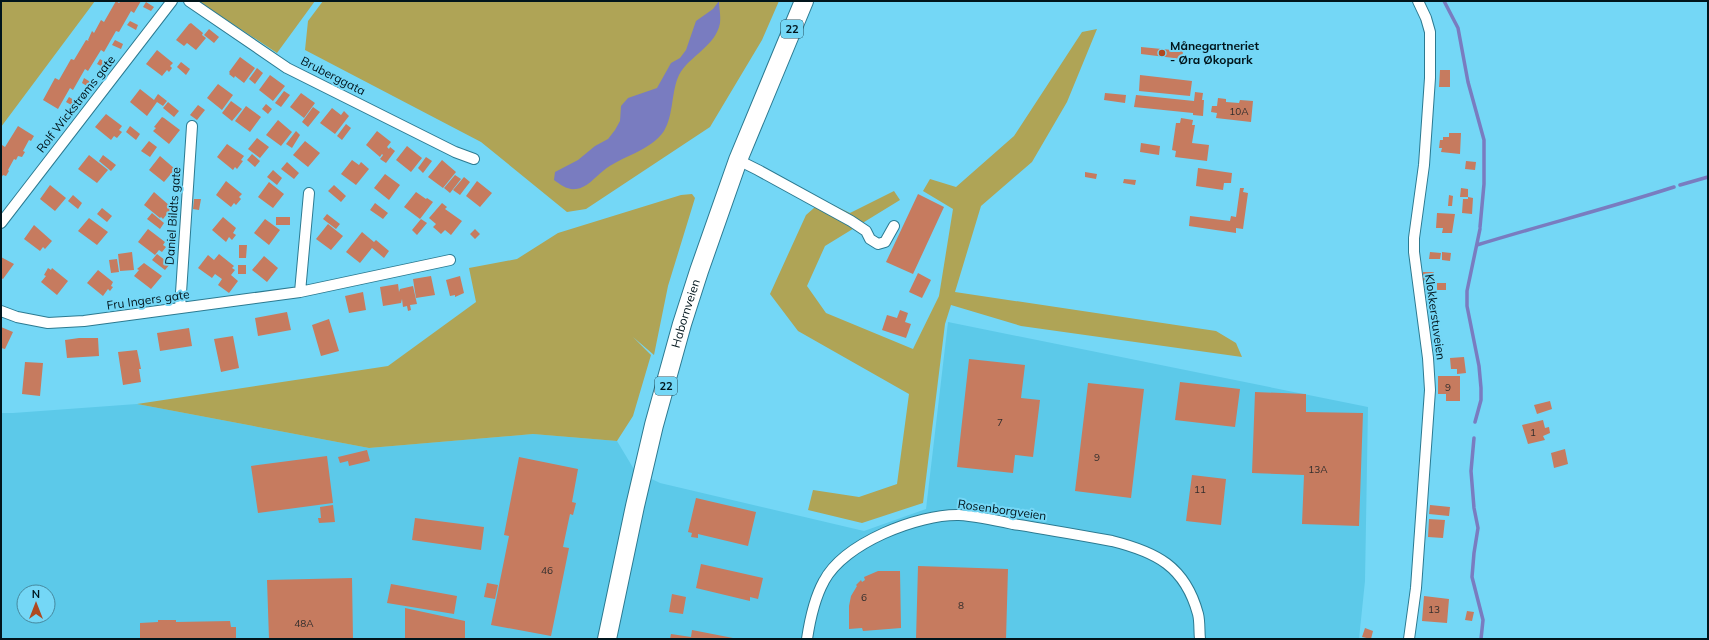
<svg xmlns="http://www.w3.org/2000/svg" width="1709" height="640" viewBox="0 0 1709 640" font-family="Mulish,sans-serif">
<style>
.built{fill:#5cc9e9;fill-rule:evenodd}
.green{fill:#afa456}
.water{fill:#797cc0}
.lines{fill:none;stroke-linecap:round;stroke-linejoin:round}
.stream{stroke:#797cc0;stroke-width:3.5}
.building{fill:#c67b5f}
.street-casing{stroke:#2c7a91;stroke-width:12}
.highway-casing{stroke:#2c7a91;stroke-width:20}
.street{stroke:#fff;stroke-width:10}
.highway{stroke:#fff;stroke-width:18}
.poi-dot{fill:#af491f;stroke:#74d7f6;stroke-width:1.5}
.labels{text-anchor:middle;stroke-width:4;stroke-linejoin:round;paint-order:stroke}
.number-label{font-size:10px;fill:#322e2d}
.shield{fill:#74d7f6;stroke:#244f5d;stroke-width:1}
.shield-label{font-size:11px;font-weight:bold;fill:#01151c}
.poi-label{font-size:12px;font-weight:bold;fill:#01151c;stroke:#74d7f6;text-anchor:start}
.street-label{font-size:12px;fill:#01151c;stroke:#74d7f6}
</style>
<rect width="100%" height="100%" fill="#74d7f6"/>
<path class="built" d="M 948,322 L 1368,407 L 1365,581 L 1359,639 L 1,639 L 1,413 L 13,413 L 137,404 L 369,448 L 533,434 L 617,441 L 635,471 L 660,483 L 864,531 L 926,509 ZM 24,592 L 48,592 L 48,616 L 24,616 Z"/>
<path class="green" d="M 1,1 L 95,1 L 1,127 Z
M 198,1 L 315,1 L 277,53 Z
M 323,1 L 779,1 L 762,40 L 710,127 L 586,209 L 567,212 L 481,142 L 305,50 L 308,21 Z
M 1097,29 L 1067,102 L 1032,162 L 981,206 L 955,292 L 1216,331 L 1236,343 L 1242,357 L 1021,326 L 951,305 L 945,324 L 923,503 L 862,523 L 808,510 L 813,490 L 859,497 L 897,484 L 909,394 L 798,331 L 770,294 L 806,215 L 823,200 L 850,213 L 894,191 L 900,200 L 825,246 L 807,286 L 826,313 L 913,349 L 939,296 L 953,209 L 923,191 L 930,179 L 956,187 L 1014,136 L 1082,32 Z
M 692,194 L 695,198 L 668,286 L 654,355 L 633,337 L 651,355 L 633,416 L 617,441 L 533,434 L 369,448 L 137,404 L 388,366 L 476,302 L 469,268 L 517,259 L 558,233 L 681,195 Z"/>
<path class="water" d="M 719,1 C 719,8 721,16 720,23 C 716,46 689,56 679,75 C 671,92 674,114 664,131 C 651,151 621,156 603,171 C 595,177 587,188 576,189 C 567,190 561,185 554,180 L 555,172 L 578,160 L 595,146 L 608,139 L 615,130 L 620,121 L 621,106 L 628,98 L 657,88 L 671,63 L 680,58 L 686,50 L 696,21 L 713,9 Z"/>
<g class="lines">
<path class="stream" d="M 1444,1 L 1458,28 L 1468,82 L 1484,140 L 1484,184 L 1480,227
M 1680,185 L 1708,177
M 1477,245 C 1542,225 1609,208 1674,187
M 1475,422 L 1481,400 L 1481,388 L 1479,366 L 1467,306 L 1467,291 L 1480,229
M 1474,438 L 1471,471 L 1474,508 L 1478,528 L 1474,553 L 1472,577 L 1483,620 L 1481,639"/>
</g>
<path class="building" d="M 116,1 L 119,3 L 121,1 L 141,1 L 134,13 L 131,11 L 119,32 L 116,31 L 104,52 L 101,50 L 88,71 L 85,69 L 73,90 L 70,88 L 58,109 L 43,100 L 55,78 L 59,80 L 71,59 L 74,60 L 86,40 L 89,41 L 88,40 L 92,31 L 94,33 L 101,20 L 104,22 Z
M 146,2 L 154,7 L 151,11 L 143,7 Z
M 130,21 L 138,25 L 136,30 L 127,25 Z
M 191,23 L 203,33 L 202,35 L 206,38 L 196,50 L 187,43 L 184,46 L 176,40 L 189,24 Z
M 209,29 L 219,37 L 214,43 L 204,35 Z
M 115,40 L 123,44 L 121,49 L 112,45 Z
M 1141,47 L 1183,51 L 1182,59 L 1141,54 Z
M 157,50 L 173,63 L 170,66 L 172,68 L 169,72 L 167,70 L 162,76 L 146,64 Z
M 240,57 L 255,68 L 244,83 L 235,76 L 234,78 L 229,74 L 230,73 L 229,72 Z
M 100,59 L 108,64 L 105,68 L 97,64 Z
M 181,62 L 190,69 L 186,75 L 177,67 Z
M 257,68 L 263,73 L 255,84 L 249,79 Z
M 1440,70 L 1450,70 L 1450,87 L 1439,87 Z
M 270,75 L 285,86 L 273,101 L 259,90 Z
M 1140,75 L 1192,81 L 1190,96 L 1139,91 Z
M 84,78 L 92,83 L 90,88 L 82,83 Z
M 218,84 L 233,95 L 222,110 L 207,98 Z
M 140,89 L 154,100 L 158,94 L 167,101 L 163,106 L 157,102 L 147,116 L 130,102 Z
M 284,91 L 290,95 L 281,107 L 275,103 Z
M 1195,92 L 1203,93 L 1202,100 L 1204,100 L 1203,116 L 1193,115 L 1193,113 L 1134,107 L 1136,95 L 1194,101 Z
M 301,93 L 315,103 L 304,118 L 290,107 Z
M 1105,93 L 1126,95 L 1125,103 L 1104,100 Z
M 69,97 L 77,102 L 75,107 L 66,102 Z
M 1218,98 L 1226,99 L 1226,102 L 1239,103 L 1240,100 L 1253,101 L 1251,122 L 1216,118 L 1217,113 L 1211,112 L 1212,106 L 1217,106 Z
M 231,101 L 242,109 L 232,121 L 222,113 Z
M 168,102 L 179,111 L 174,117 L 163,108 Z
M 266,104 L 272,109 L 268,114 L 262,109 Z
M 198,105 L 205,110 L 197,120 L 190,115 Z
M 246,106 L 261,117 L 250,132 L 235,121 Z
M 313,107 L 320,112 L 308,127 L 302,122 Z
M 332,108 L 341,115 L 344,111 L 349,116 L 335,134 L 320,123 Z
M 106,114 L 122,126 L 119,130 L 122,132 L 117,138 L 114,136 L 111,140 L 95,127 Z
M 162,117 L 164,118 L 180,130 L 169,144 L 153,131 L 156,128 L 154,127 Z
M 1181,118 L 1193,120 L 1192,125 L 1195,125 L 1192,143 L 1209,145 L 1207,161 L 1175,157 L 1176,151 L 1172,150 L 1176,123 L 1180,123 Z
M 278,120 L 292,132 L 281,146 L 266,135 Z
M 346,124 L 351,128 L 342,140 L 337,136 Z
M 18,126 L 34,136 L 31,141 L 29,140 L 23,151 L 25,152 L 22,157 L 18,156 L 16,160 L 14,159 L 8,170 L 9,171 L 6,176 L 3,175 L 1,178 L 1,147 L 2,145 L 5,147 Z
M 130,126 L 140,134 L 136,140 L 126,132 Z
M 296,131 L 300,135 L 292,148 L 286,144 Z
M 377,131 L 391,142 L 387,147 L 389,149 L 390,147 L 395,151 L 386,163 L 380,159 L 383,155 L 382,154 L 380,157 L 366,145 Z
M 1449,133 L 1461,133 L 1460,154 L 1441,152 L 1442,148 L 1439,148 L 1440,140 L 1443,140 L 1443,137 L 1449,137 Z
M 257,138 L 269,147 L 260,158 L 248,149 Z
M 149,141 L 157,147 L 150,157 L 141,151 Z
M 305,141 L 320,153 L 308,167 L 293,155 Z
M 1141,143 L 1160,146 L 1159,155 L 1140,152 Z
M 227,144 L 244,156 L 241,160 L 243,161 L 237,169 L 235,167 L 233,170 L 217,157 Z
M 407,146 L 422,158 L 411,172 L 396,160 Z
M 252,154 L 260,161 L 255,167 L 247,160 Z
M 89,155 L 108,170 L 97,183 L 78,169 Z
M 103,155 L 116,165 L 111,171 L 99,161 Z
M 160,156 L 175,169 L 164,182 L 149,170 Z
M 426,157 L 432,161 L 423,173 L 418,168 Z
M 352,160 L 359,165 L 361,162 L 369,169 L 356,185 L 341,174 Z
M 442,160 L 456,172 L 443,188 L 428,177 Z
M 1466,161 L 1476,162 L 1475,170 L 1465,169 Z
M 287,162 L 299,173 L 294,179 L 281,169 Z
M 1198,168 L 1232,173 L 1231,183 L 1224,183 L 1223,190 L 1196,186 Z
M 273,170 L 282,178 L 277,185 L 267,177 Z
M 1085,172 L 1097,174 L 1096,179 L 1085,177 Z
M 385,174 L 400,185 L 389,200 L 374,188 Z
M 455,175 L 461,179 L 450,193 L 444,188 Z
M 464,177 L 470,182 L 460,195 L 453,190 Z
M 1124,179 L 1136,180 L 1135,185 L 1123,183 Z
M 226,181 L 242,194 L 239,197 L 241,199 L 236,205 L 234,203 L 231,207 L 216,195 Z
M 477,181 L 492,193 L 480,207 L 466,196 Z
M 269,182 L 284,194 L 273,208 L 258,197 Z
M 50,185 L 66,198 L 55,211 L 40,199 Z
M 334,185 L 346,196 L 341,202 L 328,191 Z
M 1240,188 L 1244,188 L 1243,192 L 1248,193 L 1243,229 L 1236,228 L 1236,233 L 1189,226 L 1190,216 L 1230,221 L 1231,216 L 1236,217 Z
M 1461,188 L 1468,189 L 1468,197 L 1460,197 Z
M 154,192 L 170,206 L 169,207 L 171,209 L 163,219 L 161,217 L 160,218 L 144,205 Z
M 416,192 L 426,199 L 427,198 L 433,202 L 420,219 L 404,207 Z
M 918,194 L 944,207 L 913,274 L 886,262 Z
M 73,195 L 82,203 L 78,209 L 68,201 Z
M 1449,195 L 1453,196 L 1452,206 L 1448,206 Z
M 1468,197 L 1473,198 L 1472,214 L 1462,213 L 1463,199 L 1468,199 Z
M 194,199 L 201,199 L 199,210 L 193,209 Z
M 375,203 L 388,213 L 383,219 L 370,210 Z
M 442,203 L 447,207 L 445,209 L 462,221 L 451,235 L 445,230 L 441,234 L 433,227 L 436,224 L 429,218 Z
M 102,208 L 112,216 L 107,222 L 97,214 Z
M 152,213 L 164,223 L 160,229 L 147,219 Z
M 1437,213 L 1455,214 L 1452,233 L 1442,233 L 1443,228 L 1436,228 Z
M 327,214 L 340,224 L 336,229 L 323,219 Z
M 223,217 L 236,228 L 233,233 L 236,235 L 232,240 L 229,237 L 226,242 L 212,230 Z
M 276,217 L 290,217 L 290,225 L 276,225 Z
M 89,218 L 108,232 L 97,245 L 78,231 Z
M 265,219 L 280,230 L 269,245 L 254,233 Z
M 421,219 L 427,223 L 417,235 L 412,230 Z
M 328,224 L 343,236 L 331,250 L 316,239 Z
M 34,225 L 52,241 L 45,249 L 43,247 L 40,251 L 24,239 Z
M 148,229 L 165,242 L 163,245 L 166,247 L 162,252 L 159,250 L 155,255 L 138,242 Z
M 475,229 L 480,234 L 475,239 L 470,234 Z
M 362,232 L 374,242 L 376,240 L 389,251 L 384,258 L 372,248 L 360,263 L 346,252 Z
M 239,245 L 247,245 L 246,258 L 239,258 Z
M 132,252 L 134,270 L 120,271 L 118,254 Z
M 1430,252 L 1441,253 L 1440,259 L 1429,259 Z
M 1442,252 L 1451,253 L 1450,261 L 1442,260 Z
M 157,254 L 170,264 L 165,270 L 152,260 Z
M 219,254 L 234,266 L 232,268 L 235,270 L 231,275 L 238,281 L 229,293 L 218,285 L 222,279 L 215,274 L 212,278 L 198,268 L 208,255 L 214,260 Z
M 264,256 L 278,268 L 267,282 L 252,270 Z
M 1,257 L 14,264 L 3,279 L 1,278 Z
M 117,259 L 119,272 L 111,273 L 109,260 Z
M 144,263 L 162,276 L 151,289 L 134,276 L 139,270 L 137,269 Z
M 238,265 L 246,265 L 246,274 L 238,274 Z
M 48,268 L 51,270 L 52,268 L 68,281 L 57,295 L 41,282 L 46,276 L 44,275 Z
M 98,270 L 113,282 L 111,286 L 113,287 L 110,291 L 108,289 L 103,296 L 87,283 Z
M 1423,272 L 1434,272 L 1434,285 L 1423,285 Z
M 918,273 L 931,280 L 922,298 L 909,292 Z
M 431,276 L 435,295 L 416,298 L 413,279 Z
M 460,276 L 464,293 L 455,297 L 455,295 L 450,296 L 446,280 Z
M 1437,283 L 1446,283 L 1446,290 L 1437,290 Z
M 398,284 L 399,292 L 400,289 L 413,286 L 417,304 L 410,305 L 411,310 L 408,311 L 407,306 L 403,307 L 402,299 L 401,303 L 383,306 L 380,287 Z
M 363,292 L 366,310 L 349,313 L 345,296 Z
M 900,310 L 908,313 L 905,322 L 911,324 L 906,338 L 882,330 L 887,315 L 897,318 Z
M 287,312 L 291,330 L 258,336 L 255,318 Z
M 329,319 L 339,351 L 321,356 L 312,325 Z
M 1,327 L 13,332 L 5,349 L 1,348 Z
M 189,328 L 192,346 L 160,351 L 157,333 Z
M 233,336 L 239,368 L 221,372 L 214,339 Z
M 79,338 L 98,338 L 99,356 L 67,358 L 65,340 Z
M 137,350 L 141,369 L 139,369 L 141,382 L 123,385 L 118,352 Z
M 1464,357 L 1466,373 L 1457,374 L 1457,369 L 1451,369 L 1450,358 Z
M 969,359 L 1025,365 L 1021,398 L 1040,400 L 1033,457 L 1015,455 L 1013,473 L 957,467 Z
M 25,362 L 43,363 L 40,396 L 22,394 Z
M 1438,376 L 1460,376 L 1460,401 L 1446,401 L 1446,394 L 1438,394 Z
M 1180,382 L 1240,389 L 1235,427 L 1175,420 Z
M 1088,383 L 1144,389 L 1131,498 L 1075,491 Z
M 1255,392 L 1306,394 L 1306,412 L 1363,413 L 1359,526 L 1302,524 L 1304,475 L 1252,473 Z
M 1550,401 L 1552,409 L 1537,414 L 1534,405 Z
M 1543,420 L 1545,428 L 1549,427 L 1550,433 L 1543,436 L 1545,440 L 1528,444 L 1522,425 Z
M 1565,449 L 1568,464 L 1554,468 L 1551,453 Z
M 367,450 L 370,461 L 349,466 L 348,461 L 340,463 L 338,457 Z
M 327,456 L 333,503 L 258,513 L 251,466 Z
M 519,457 L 578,469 L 572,502 L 576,503 L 573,515 L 570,514 L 563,547 L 569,548 L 551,636 L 491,625 L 509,536 L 504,535 Z
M 1192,475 L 1226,479 L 1221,525 L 1186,521 Z
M 696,498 L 756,512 L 748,546 L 698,534 L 698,538 L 691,537 L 692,533 L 688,532 Z
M 333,505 L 335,522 L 319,523 L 318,518 L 321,518 L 320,507 Z
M 1430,505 L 1450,507 L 1449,516 L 1429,514 Z
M 415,518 L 484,527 L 481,550 L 412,540 Z
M 1429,519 L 1445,520 L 1443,538 L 1428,537 Z
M 701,564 L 763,578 L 758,599 L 750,597 L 750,601 L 696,588 Z
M 918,566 L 1008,569 L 1006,639 L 916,639 Z
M 878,571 L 900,571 L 901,628 L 863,631 L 862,628 L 849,629 L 849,606 L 851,596 L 857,586 L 856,585 L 861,580 L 862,582 L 865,580 L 864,577 Z
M 352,578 L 353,639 L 269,639 L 267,580 Z
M 487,583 L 498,585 L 495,599 L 484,597 Z
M 391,584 L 457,596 L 454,614 L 387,603 Z
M 672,594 L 686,597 L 683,614 L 669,612 Z
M 1424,596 L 1449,599 L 1447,623 L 1422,621 Z
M 405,608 L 465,621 L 465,639 L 405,639 Z
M 1467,611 L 1474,612 L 1472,621 L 1465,620 Z
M 158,620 L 176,620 L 176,622 L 230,621 L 231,627 L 236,627 L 236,639 L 140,639 L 140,623 L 158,622 Z
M 1365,628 L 1373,631 L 1371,639 L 1362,637 Z
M 692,630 L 733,638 L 733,639 L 670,639 L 671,634 L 691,637 Z"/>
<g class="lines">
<defs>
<path id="street" d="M 189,1 L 287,68 L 455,152 L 474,159
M 738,160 L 758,170 L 851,221 L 866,231 L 870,239 L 878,244 L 885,242 L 894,226
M 1,223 L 172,1
M 300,292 L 309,193
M 180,308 L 192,126
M 1,311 L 17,317 L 48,323 L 84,321 L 300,292 L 450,260
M 807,639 C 810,619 814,599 824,581 C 844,543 918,514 959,515 C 976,516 995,520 1013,524 C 1046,529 1079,535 1112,541 C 1156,552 1185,566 1198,614 C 1200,622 1199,631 1200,639
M 1409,639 L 1416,588 L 1430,390 L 1428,358 L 1414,252 L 1414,238 L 1424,165 L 1430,78 L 1430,32 L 1426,18 L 1418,1"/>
<g id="highway">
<path id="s1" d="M 607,639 L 635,506 L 654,425 L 682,324 L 699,271 L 738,160 L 804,1"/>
</g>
</defs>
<use href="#street" class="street-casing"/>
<use href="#highway" class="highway-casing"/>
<use href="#street" class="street"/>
<use href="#highway" class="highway"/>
</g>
<circle class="poi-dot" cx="1162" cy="53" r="4"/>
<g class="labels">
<g class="number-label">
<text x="1239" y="115">10A</text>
<text x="1448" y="391">9</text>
<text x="1000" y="426">7</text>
<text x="1533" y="436">1</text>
<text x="1097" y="461">9</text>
<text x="1318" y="473">13A</text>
<text x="1200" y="493">11</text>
<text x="547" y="574">46</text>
<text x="864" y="601">6</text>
<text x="961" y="609">8</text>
<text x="1434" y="613">13</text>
<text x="304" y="627">48A</text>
</g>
<g class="shield">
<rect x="781" y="20" width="22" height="18" rx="3"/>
<rect x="655" y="377" width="22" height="18" rx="3"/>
</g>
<g class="shield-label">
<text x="792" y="33">22</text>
<text x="666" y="390">22</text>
</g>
<g class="poi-label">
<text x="1170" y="50">Månegartneriet<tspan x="1170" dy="14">- Øra Økopark</tspan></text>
</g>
<g class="street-label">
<text transform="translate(333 76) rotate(27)" y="4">Bruberggata</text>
<text transform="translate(76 104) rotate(-52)" y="4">Rolf Wickstrøms gate</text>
<text transform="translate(173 216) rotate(-86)" y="4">Daniel Bildts gate</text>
<text transform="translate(148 300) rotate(-8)" y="4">Fru Ingers gate</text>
<text dy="4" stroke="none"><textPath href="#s1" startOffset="335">Habornveien</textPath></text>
<text transform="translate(1435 317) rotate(82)" y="4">Klokkerstuveien</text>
<text transform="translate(1002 510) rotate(8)" y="4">Rosenborgveien</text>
</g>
</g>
<rect width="1709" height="640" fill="none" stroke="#01151c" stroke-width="4"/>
<g transform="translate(36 604)"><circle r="19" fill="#74d7f6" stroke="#46899f"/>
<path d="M0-3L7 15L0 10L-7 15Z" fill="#af491f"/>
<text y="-6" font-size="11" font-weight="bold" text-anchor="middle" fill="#01151c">N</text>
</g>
</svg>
